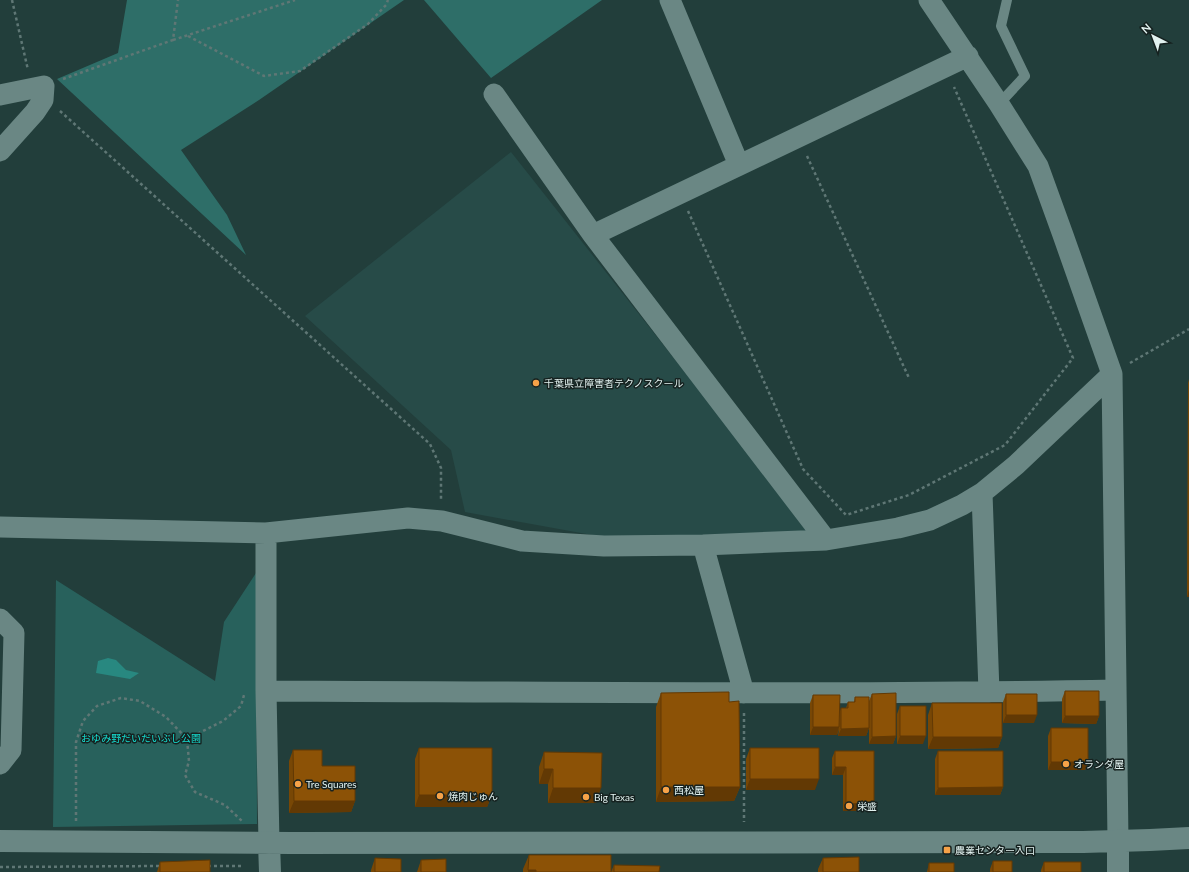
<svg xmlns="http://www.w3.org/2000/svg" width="1189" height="872" viewBox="0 0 1189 872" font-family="Lato,'Noto Sans JP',sans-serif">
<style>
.built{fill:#274b48}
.green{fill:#28615c}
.forest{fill:#2e6e68}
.water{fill:#288880}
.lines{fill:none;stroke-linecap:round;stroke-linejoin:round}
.path{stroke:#5f7775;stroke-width:2.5;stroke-dasharray:3 3;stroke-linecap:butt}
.service{stroke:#6a8784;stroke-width:10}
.minor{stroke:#6a8784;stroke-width:21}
.tertiary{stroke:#6a8784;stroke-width:22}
.wall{fill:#784705}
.shaded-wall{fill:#623904}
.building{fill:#8c5206;stroke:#623904}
.poi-dot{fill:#f6a248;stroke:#162220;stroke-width:1.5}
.labels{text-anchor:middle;stroke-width:3;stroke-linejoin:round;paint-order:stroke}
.poi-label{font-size:10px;fill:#e2f2f0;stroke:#162220;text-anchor:start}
.park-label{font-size:10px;fill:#16ded1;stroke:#162220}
</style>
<rect width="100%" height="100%" fill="#223e3b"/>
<path class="built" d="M 511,152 L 808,528 L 807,533 L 603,537 L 465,512 L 451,450 L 305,316 Z"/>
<path class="green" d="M 256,573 L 257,824 L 53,827 L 56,580 L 215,681 L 224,622 Z"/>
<path class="forest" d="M 127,0 L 404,0 L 259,100 L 181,150 L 227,215 L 246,255 L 57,79 L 118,53 Z
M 424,0 L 602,0 L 491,78 Z"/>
<path class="water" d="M 108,658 L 116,660 L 126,670 L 139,673 L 130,679 L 96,673 L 98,661 Z"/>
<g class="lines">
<path class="path" d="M 12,0 L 28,70
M 188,36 L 264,76 L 300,71 L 368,24 L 386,5 L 388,0
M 173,40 L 295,0
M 63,79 L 173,40 L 178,0
M 60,111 L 430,444 L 441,468 L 441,500
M 807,156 L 909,378
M 688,211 L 803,469 L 846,515 L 909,495 L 1005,445 L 1073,358 L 954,87
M 1130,363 L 1189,329
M 744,713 L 744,822
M 187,739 L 223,721 L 241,706 L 244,695
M 76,821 L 76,742 L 83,721 L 97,706 L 121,698 L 140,701 L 166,717 L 187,739 L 189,761 L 185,775 L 195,792 L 225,805 L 242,821 L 242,823
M 208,866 L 241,866
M 0,867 L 161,866"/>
<path class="service" d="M 999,104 L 1025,76 L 1001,26 L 1007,0"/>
<path class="minor" d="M 670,0 L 739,165
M 929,0 L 999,104 L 1038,166 L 1063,235 L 1112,374 L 1118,841
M 494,94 L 593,235 L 826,540
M 0,95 L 44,86 L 43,100 L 35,112 L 0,151
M 593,235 L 968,56
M 982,493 L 989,692
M 0,527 L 266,533 L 408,518 L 442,521 L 522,541 L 604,546 L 703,545 L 826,540 L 898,528 L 930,520 L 962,505 L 982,493 L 1016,465 L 1112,374
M 266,533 L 266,691 L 269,843
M 703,545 L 744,693
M 0,619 L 14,633 L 11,750 L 0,764
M 266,691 C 549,692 833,695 1116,690"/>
<path class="tertiary" d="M 0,841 L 292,843 L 1083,842 L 1150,840 L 1189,838
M 269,843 L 270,872
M 1118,872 L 1118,841"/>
</g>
<path class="wall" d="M 1189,379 L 1189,597 L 1187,597 L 1188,383 Z
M 1065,691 L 1099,716 L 1096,724 L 1062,723 L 1062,699 Z
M 661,693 L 729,702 L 740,787 L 734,801 L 656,802 L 656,707 Z
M 872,694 L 896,736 L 893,744 L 869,744 L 869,701 Z
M 1006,694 L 1034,723 L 1003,723 L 1003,702 Z
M 813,695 L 839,714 L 841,708 L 846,708 L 848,702 L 854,702 L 855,697 L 869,728 L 866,736 L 838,736 L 839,729 L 837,735 L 810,735 L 810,703 Z
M 932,703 L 1002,737 L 998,748 L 928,749 L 928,715 Z
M 900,706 L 923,744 L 897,744 L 897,714 Z
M 1051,728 L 1088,762 L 1085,770 L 1048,770 L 1048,736 Z
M 419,748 L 492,795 L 487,807 L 415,807 L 415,759 Z
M 750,748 L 815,790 L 746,790 L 746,759 Z
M 293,750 L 322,766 L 355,801 L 351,812 L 289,813 L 289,761 Z
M 835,751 L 874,803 L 871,811 L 843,811 L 843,775 L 832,775 L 832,758 Z
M 938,751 L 1003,787 L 1000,795 L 935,795 L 935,759 Z
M 544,752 L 596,803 L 548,803 L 548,784 L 539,784 L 539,767 Z
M 529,855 L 611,872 L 523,872 L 523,869 Z
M 375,858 L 401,872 L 371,872 L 371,870 Z
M 823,858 L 859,872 L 818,872 L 818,869 Z
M 421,860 L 446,872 L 417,872 Z
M 993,861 L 1012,872 L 990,872 L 990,869 Z
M 160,862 L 210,872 L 157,872 Z
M 1044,862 L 1081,872 L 1041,872 L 1041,870 Z
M 929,863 L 954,872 L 927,872 Z
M 614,865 L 659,872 L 611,872 Z"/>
<path class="shaded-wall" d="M 1189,590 L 1189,597 L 1187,597 Z
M 1006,715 L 1037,715 L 1034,723 L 1003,723 Z
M 1065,716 L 1099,716 L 1096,724 L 1062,723 Z
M 813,727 L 839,727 L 837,735 L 810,735 Z
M 869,728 L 866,736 L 838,736 L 841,729 Z
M 896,736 L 893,744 L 869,744 L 872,737 Z
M 900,736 L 926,736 L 923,744 L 897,744 Z
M 933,737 L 1002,737 L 998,748 L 928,749 Z
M 1051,762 L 1088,762 L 1085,770 L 1048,770 Z
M 835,767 L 846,767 L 843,775 L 832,775 Z
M 544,769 L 553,769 L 548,784 L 539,784 Z
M 750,779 L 819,779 L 815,790 L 746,790 Z
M 661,787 L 740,787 L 734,801 L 656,802 Z
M 1003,787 L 1000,795 L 935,795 L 938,788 Z
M 553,788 L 601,788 L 596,803 L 548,803 Z
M 419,795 L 492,795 L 487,807 L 415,807 Z
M 294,801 L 355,801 L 351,812 L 289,813 Z
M 874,803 L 871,811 L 843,811 L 846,804 Z
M 528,870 L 536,870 L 536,872 L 528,872 Z"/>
<path class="building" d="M 1065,691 L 1099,691 L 1099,716 L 1065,716 Z
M 729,692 L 729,702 L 739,701 L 740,787 L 661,787 L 661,693 Z
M 896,693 L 896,736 L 872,737 L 872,694 Z
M 1006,694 L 1037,694 L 1037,715 L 1006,715 Z
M 813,695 L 840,695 L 839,727 L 813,727 Z
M 855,697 L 869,697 L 869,728 L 841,729 L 841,708 L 848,708 L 848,702 L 855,702 Z
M 932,703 L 1002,703 L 1002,737 L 933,737 Z
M 900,706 L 926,706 L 926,736 L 900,736 Z
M 1051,728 L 1088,728 L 1088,762 L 1051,762 Z
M 419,748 L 492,748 L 492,795 L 419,795 Z
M 750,748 L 819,748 L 819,779 L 750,779 Z
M 293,750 L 322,750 L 322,766 L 355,766 L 355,801 L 294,801 Z
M 835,751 L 874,751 L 874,803 L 846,804 L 846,767 L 835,767 Z
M 938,751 L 1003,751 L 1003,787 L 938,788 Z
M 544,752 L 602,753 L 601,788 L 553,788 L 553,769 L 544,769 Z
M 529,855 L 611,855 L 611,872 L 536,872 L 536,870 L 528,870 Z
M 859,857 L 859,872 L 823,872 L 823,858 Z
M 375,858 L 401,859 L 401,872 L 375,872 Z
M 446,859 L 446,872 L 421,872 L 421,860 Z
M 210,860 L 210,872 L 160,872 L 160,862 Z
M 993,861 L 1012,861 L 1012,872 L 993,872 Z
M 1044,862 L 1081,862 L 1081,872 L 1044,872 Z
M 929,863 L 954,863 L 954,872 L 929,872 Z
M 614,865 L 660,866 L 659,872 L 614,872 Z"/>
<g class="poi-dot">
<circle cx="536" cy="383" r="4"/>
<circle cx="1066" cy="764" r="4"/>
<circle cx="298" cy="784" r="4"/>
<circle cx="666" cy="790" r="4"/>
<circle cx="440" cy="796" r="4"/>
<circle cx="586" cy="797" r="4"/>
<circle cx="849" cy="806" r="4"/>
<rect x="943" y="846" width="8" height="8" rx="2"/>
</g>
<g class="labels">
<g class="poi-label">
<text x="544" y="387">千葉県立障害者テクノスクール</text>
<text x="1074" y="768">オランダ屋</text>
<text x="306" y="788">Tre Squares</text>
<text x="674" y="794">西松屋</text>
<text x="448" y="800">焼肉じゅん</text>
<text x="594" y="801">Big Texas</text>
<text x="857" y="810">栄盛</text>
<text x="955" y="854">農業センター入口</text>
</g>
<g class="park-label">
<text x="141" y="742">おゆみ野だいだいぶし公園</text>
</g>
</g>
<g transform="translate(1153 36) rotate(318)" stroke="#162220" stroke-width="3" paint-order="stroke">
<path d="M0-3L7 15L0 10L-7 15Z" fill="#e2f2f0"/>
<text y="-6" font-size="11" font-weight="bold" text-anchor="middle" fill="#e2f2f0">N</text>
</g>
</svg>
